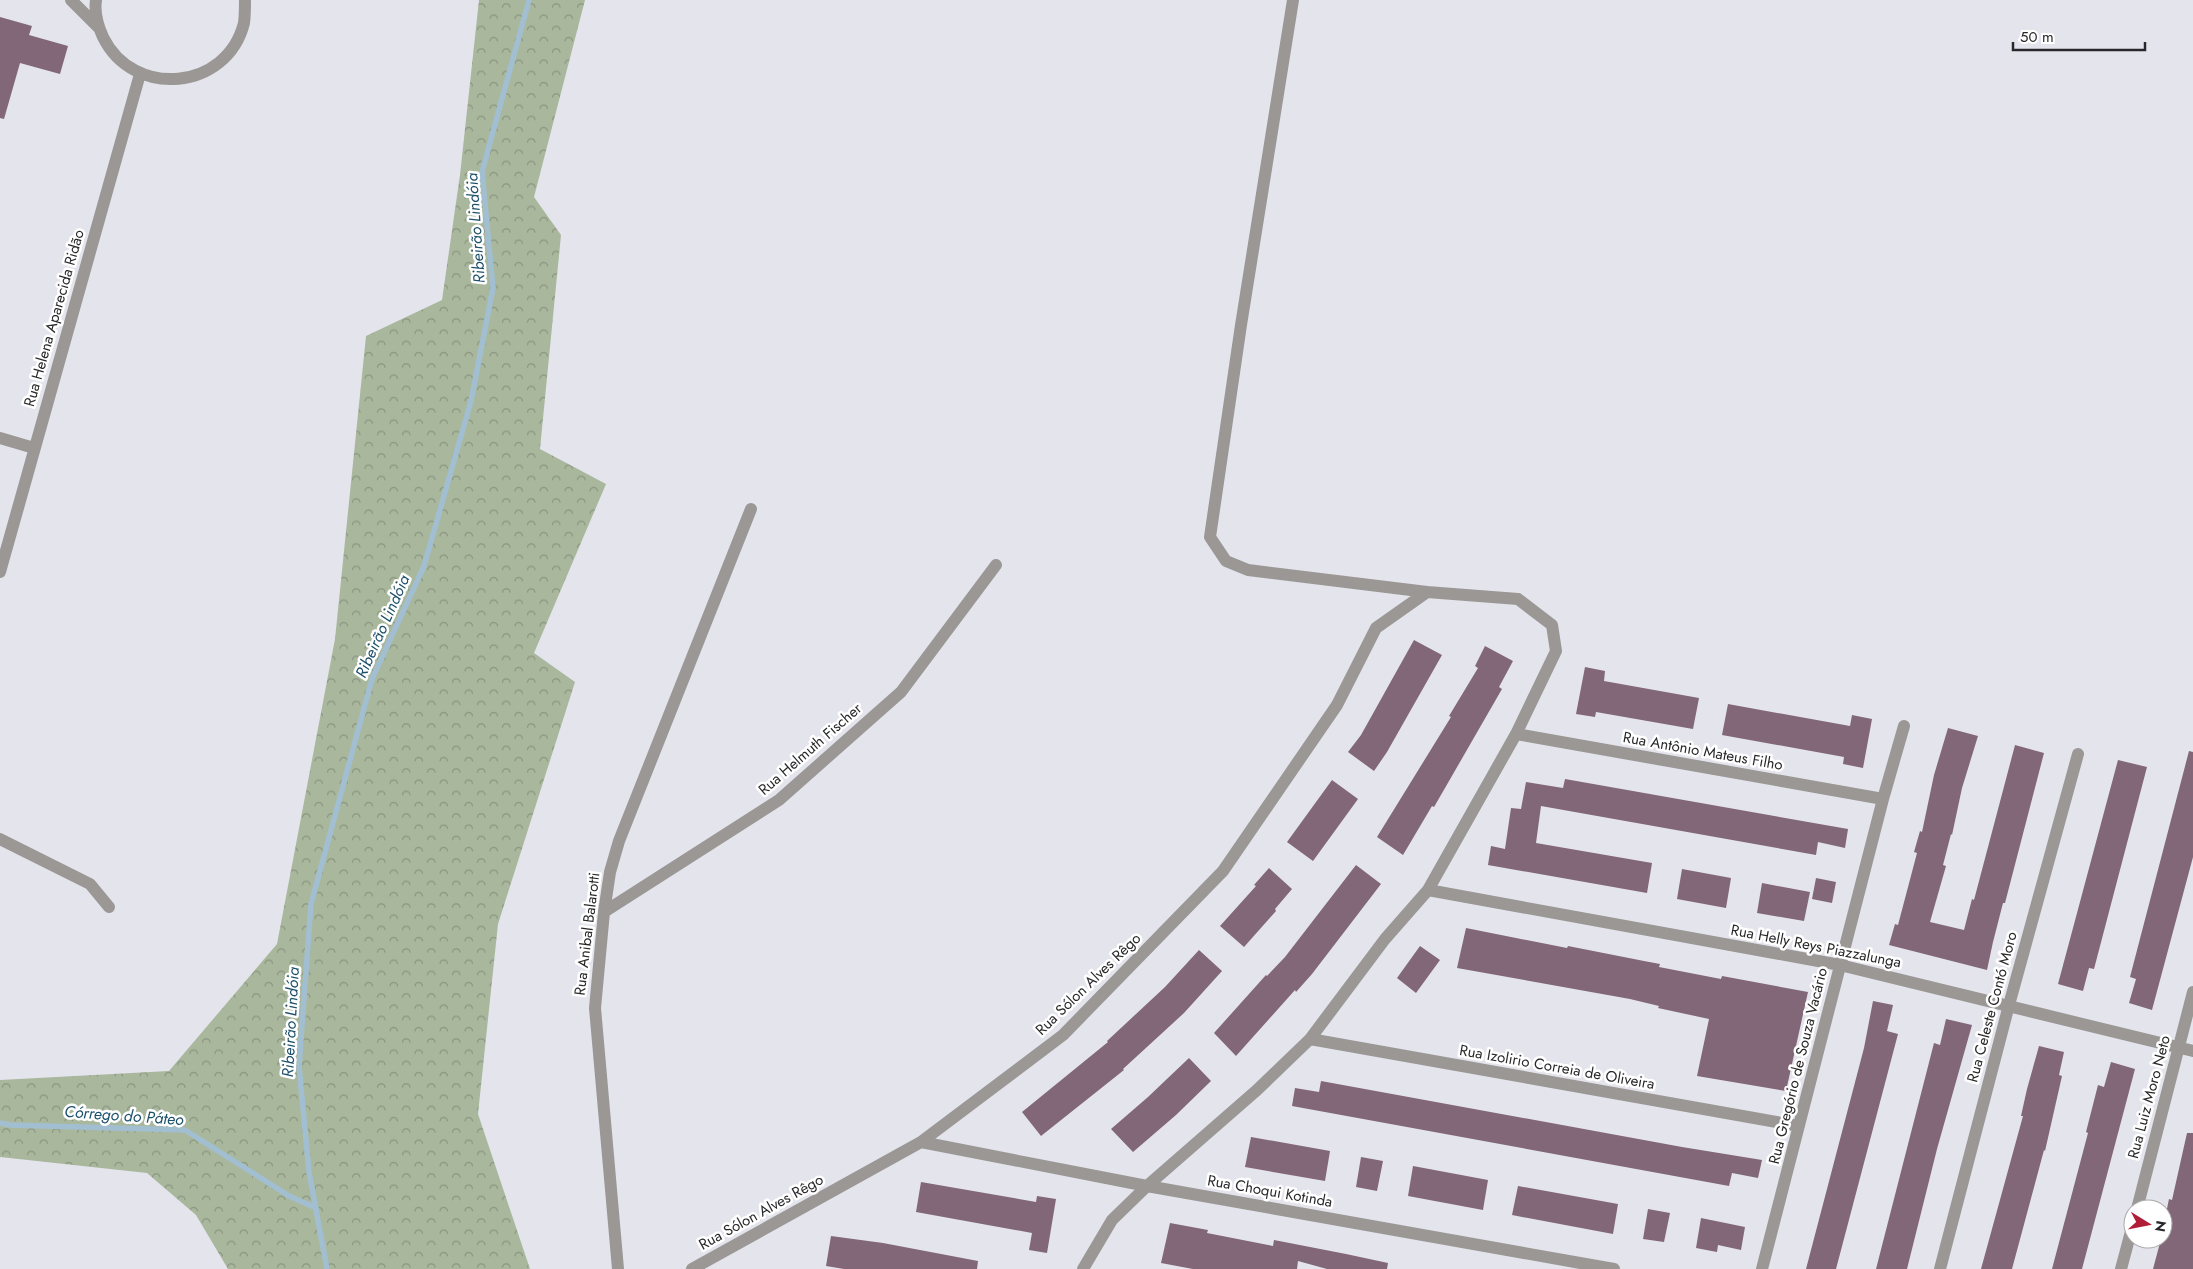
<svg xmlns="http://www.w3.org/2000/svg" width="2193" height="1269" viewBox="0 0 2193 1269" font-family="Jost,sans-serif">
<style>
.forest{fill:url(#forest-crowns)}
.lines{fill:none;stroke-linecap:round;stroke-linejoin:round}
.stream{stroke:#a2bfd1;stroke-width:5.5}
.building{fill:#816777}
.minor{stroke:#9a9795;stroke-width:12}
.labels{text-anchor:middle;stroke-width:5;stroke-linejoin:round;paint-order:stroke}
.street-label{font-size:15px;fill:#28282a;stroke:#fff}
.water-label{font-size:16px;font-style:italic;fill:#1d506b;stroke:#fff}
</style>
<defs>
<pattern id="forest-crowns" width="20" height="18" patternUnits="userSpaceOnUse" patternTransform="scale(1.25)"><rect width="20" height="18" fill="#a9b79d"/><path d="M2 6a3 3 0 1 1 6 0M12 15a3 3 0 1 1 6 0" fill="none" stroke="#8a9580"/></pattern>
</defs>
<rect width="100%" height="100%" fill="#e4e4ec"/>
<path class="forest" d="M 479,0 L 585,0 L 534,197 L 561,235 L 540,449 L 606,484 L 534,653 L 575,682 L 498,924 L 478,1114 L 530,1269 L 228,1269 L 196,1215 L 147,1173 L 0,1157 L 0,1080 L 169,1071 L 277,944 L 335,639 L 366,336 L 442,300 L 460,175 Z"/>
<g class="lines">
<path class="stream" d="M 0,1123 L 10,1125 L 185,1130 L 289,1196 L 316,1208
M 327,1269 L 309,1172 L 299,1066 L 311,904 L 372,679 L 424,566 L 471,401 L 493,288 L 482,172 L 529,0"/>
</g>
<path class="building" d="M 0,17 L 32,26 L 29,35 L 68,46 L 60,74 L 20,63 L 4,119 L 0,118 Z
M 1414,640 L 1442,655 L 1387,752 L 1374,771 L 1348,752 L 1361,735 Z
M 1485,646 L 1513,661 L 1499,687 L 1502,689 L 1445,788 L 1434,807 L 1432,806 L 1403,855 L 1377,837 L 1451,717 L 1449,716 L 1478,668 L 1475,666 Z
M 1585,667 L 1605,671 L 1604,681 L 1699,698 L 1693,729 L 1596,712 L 1595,717 L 1576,714 Z
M 1728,704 L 1850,726 L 1852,715 L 1872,719 L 1863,768 L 1843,764 L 1844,757 L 1722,735 Z
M 1948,728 L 1978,736 L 1962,788 L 1952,835 L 1951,834 L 1943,865 L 1946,866 L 1930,922 L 1964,930 L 1972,899 L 1974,900 L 2015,745 L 2044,753 L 2005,903 L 2003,903 L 1993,942 L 1987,970 L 1889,945 L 1895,924 L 1898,925 L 1917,853 L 1914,852 L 1920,831 L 1922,832 L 1934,775 Z
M 2189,751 L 2193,752 L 2193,857 L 2152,1010 L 2129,1003 L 2136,979 L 2130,977 Z
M 2118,760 L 2147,767 L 2094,969 L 2089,968 L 2083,991 L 2058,984 Z
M 1565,779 L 1848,829 L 1845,848 L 1818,842 L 1816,855 L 1541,806 L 1536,843 L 1652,863 L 1647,893 L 1488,865 L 1491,846 L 1505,849 L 1511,808 L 1521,809 L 1526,782 L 1563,788 Z
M 1332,780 L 1358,799 L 1313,861 L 1287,842 Z
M 1356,865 L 1381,884 L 1312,974 L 1296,992 L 1295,990 L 1236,1056 L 1214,1033 L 1266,975 L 1267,976 L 1285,957 Z
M 1269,868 L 1292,889 L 1275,909 L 1276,911 L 1244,947 L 1220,926 L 1256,886 L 1254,885 Z
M 1682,869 L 1731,878 L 1726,908 L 1677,899 Z
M 1816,878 L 1836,882 L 1832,903 L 1812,899 Z
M 1762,883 L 1810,892 L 1804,921 L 1757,913 Z
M 1466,928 L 1567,948 L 1568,946 L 1644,961 L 1660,964 L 1659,967 L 1721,979 L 1722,976 L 1808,992 L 1786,1091 L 1697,1076 L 1709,1019 L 1658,1008 L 1659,1006 L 1630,999 L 1457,968 Z
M 1420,946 L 1440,960 L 1416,993 L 1397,978 Z
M 1199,950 L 1222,971 L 1184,1013 L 1123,1069 L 1124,1070 L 1041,1136 L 1022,1112 L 1108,1042 L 1107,1041 L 1165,987 Z
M 1873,1001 L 1893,1005 L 1887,1031 L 1898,1034 L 1836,1269 L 1806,1269 L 1864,1048 Z
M 1946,1019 L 1972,1025 L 1937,1149 L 1907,1269 L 1876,1269 L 1934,1043 L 1940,1045 Z
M 2039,1046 L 2064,1052 L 2059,1075 L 2062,1076 L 2045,1151 L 2044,1150 L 2012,1269 L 1981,1269 L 2023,1116 L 2021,1116 L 2027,1089 Z
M 1189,1058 L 1211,1081 L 1176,1115 L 1133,1152 L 1111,1129 L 1148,1097 Z
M 2111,1062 L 2135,1069 L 2082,1269 L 2052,1269 L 2088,1133 L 2086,1132 L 2098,1085 L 2104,1087 Z
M 1321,1081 L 1682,1147 L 1762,1160 L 1758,1178 L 1732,1173 L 1729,1186 L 1292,1106 L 1295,1088 L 1319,1092 Z
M 2187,1133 L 2193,1133 L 2193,1269 L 2153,1269 L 2161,1239 L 2163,1239 L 2163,1228 L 2169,1199 L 2172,1200 Z
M 1251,1137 L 1330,1151 L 1325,1181 L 1245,1167 Z
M 1361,1157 L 1383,1161 L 1377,1191 L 1356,1187 Z
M 1413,1166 L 1488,1180 L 1483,1210 L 1408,1196 Z
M 921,1182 L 1036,1202 L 1037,1196 L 1056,1199 L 1047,1253 L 1029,1250 L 1032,1233 L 916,1212 Z
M 1518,1186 L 1618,1204 L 1613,1234 L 1512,1215 Z
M 1648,1209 L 1670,1213 L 1664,1242 L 1643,1239 Z
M 1701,1218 L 1745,1227 L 1741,1250 L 1718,1245 L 1717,1252 L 1696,1248 Z
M 1170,1223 L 1208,1230 L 1207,1233 L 1273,1246 L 1274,1240 L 1346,1254 L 1388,1263 L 1387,1269 L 1327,1269 L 1298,1261 L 1297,1269 L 1193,1269 L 1161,1263 Z
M 831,1236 L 883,1243 L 978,1261 L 977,1269 L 844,1269 L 826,1266 Z"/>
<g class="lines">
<path class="minor" d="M 71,0 L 98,27
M 96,0 C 94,13 98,26 103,37 C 133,99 227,91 244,23 C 245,16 245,7 245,0
M 0,438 L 34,448
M 0,572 L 140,74
M 1516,734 L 1883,799
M 0,839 L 90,884 L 109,907
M 1428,890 L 1840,965 L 2193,1051
M 604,912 L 779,800 L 901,692 L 996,565
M 1310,1039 L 1799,1126
M 921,1142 L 1147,1186 L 1614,1269
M 2137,1209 L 2193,992
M 618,1269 L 595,1008 L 604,912 L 610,872 L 619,841 L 751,509
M 692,1269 L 921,1142 L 1063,1035 L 1223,871 L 1337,705 L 1376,628 L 1427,592
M 1083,1269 L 1112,1220 L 1147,1186 L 1257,1090 L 1310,1039 L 1385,939 L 1428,890 L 1516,734 L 1556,651 L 1552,625 L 1518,599 L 1427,592 L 1248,570 L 1226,561 L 1210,537 L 1241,325 L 1293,0
M 1762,1269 L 1883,799 L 1904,726
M 1940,1269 L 2009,1005 L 2078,754
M 2121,1269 L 2133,1224"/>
</g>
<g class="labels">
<g class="street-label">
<text transform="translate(54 318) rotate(-74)" y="5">Rua Helena Aparecida Ridão</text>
<text transform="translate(810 749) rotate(-41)" y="5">Rua Helmuth Fischer</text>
<text transform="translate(1703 751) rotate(10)" y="5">Rua Antônio Mateus Filho</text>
<text transform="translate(587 934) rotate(-83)" y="5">Rua Anibal Balarotti</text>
<text transform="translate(1816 946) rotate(11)" y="5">Rua Helly Reys Piazzalunga</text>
<text transform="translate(1088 984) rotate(-44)" y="5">Rua Sólon Alves Rêgo</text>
<text transform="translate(1992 1007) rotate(-75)" y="5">Rua Celeste Contó Moro</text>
<text transform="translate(1798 1066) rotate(-76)" y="5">Rua Gregório de Souza Vacário</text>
<text transform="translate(1557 1067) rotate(10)" y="5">Rua Izolirio Correia de Oliveira</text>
<text transform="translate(2149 1097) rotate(-75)" y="5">Rua Luiz Moro Neto</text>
<text transform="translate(1270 1191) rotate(10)" y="5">Rua Choqui Kotinda</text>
<text transform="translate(761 1212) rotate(-29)" y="5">Rua Sólon Alves Rêgo</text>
</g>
<g class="water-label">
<text transform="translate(475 228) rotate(-94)" y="6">Ribeirão Lindóia</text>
<text transform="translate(382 626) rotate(-66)" y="6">Ribeirão Lindóia</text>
<text transform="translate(290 1022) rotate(-87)" y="6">Ribeirão Lindóia</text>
<text transform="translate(124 1115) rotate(4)" y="6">Córrego do Páteo</text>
</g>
</g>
<g transform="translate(2148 1224) rotate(100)"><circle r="24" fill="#ffffff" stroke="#a9a9aa"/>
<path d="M0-4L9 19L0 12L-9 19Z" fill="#b11e38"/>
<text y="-8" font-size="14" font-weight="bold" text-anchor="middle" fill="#28282a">N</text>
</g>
<path d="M2013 42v8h132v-8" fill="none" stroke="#28282a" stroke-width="2.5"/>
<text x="2020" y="42" font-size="15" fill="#28282a" stroke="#ffffff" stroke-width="4" paint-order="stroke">50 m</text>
</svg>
